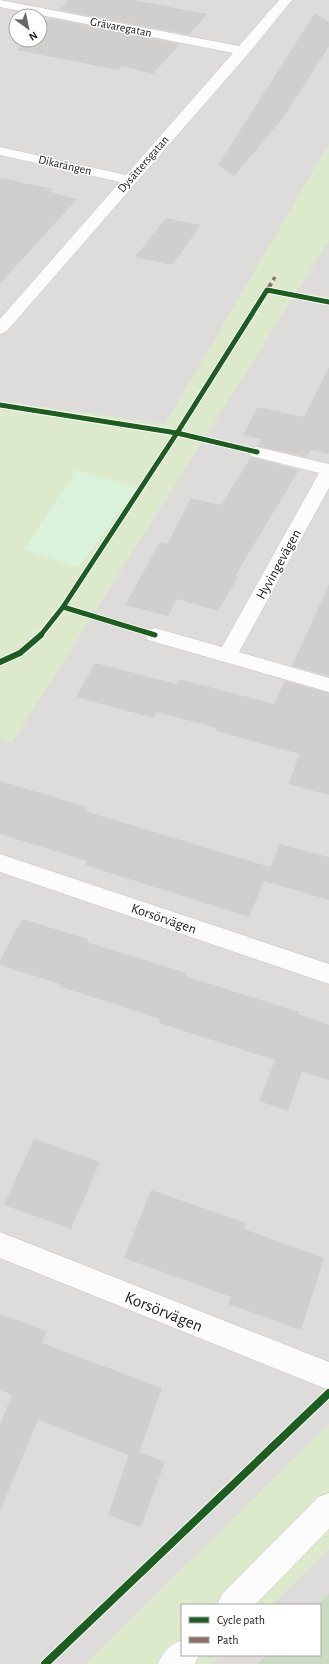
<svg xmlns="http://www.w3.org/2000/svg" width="329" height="1664" viewBox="0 0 329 1664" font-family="'Alegreya Sans',sans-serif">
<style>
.residential{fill:#dedcdb;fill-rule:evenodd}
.grass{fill:#dce9cb}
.forest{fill:#cbdbc1}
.park{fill:#daf2da}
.building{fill:#d1cfcd}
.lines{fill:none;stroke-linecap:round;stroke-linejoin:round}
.minor-casing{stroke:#c4c3c2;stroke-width:1}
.minor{fill:#fcfcfc;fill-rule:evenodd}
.quiet-far1{stroke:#8d6e63;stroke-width:3;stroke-dasharray:6 3;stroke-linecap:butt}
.quiet{stroke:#8d6e63;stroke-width:4;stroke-dasharray:8 4;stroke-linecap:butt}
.cycleway-far2-casing{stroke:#fff;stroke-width:7}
.cycleway-far1-casing{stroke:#fff;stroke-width:8}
.cycleway-casing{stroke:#fff;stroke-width:10}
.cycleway-far2{stroke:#1b5e20;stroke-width:5}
.cycleway-far1{stroke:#1b5e20;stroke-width:6}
.cycleway{stroke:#1b5e20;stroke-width:8}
.labels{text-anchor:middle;stroke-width:3;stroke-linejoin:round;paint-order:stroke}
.far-street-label{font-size:12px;fill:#212121;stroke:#fff}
.street-label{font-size:14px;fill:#212121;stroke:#fff}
.near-street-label{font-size:17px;fill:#212121;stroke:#fff}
</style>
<rect width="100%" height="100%" fill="#eeecea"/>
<path class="residential" d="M 0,0 L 329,0 L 329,1593 L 317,1605 L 182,1605 L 182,1655 L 266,1655 L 257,1664 L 0,1664 ZM 16,16 L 40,16 L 40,40 L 16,40 Z"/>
<path class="grass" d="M 329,144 L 329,241 L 12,743 L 0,739 L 0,401 L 165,424 Z
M 329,1424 L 329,1549 L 272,1605 L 182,1605 L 182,1655 L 221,1655 L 212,1664 L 85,1664 Z"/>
<path class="forest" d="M 329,1593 L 329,1664 L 257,1664 L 266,1655 L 320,1655 L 320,1605 L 317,1605 Z"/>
<path class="park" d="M 76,470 L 138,487 L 78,568 L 24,549 Z"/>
<path class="building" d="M 69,0 L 133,0 L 207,14 L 189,35 L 59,10 Z
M 315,13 L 329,22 L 329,46 L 283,118 L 234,176 L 218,165 Z
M 50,18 L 180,44 L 153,74 L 121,66 L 118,70 L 17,50 L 27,40 L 40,40 L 40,28 Z
M 0,178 L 53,189 L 50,192 L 77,199 L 0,284 Z
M 166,218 L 201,225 L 172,265 L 135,257 Z
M 329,367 L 329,454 L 311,450 L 306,457 L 258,446 L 262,439 L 243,435 L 258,407 L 304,417 Z
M 251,457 L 299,470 L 235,576 L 238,577 L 218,611 L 177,599 L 168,616 L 125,605 L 160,542 L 167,544 L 191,498 L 221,505 Z
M 329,584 L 329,676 L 292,666 Z
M 95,663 L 176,684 L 179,679 L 274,704 L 285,681 L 329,693 L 329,795 L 288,784 L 300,754 L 216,731 L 217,728 L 156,712 L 154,718 L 76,697 Z
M 0,781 L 87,807 L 85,811 L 270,867 L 249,917 L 85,865 L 87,861 L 0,834 Z
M 280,844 L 329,857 L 329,900 L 264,881 Z
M 22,919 L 88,939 L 87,942 L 186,973 L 185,976 L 299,1012 L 298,1014 L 329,1025 L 329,1080 L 302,1072 L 288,1111 L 259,1101 L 275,1060 L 159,1023 L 160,1019 L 59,986 L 60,984 L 0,965 L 0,961 Z
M 34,1139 L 100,1162 L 71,1229 L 4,1205 Z
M 151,1190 L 246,1223 L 244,1229 L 324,1258 L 301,1330 L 228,1304 L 231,1297 L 124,1258 Z
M 0,1314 L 47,1331 L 42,1343 L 162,1388 L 139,1452 L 165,1462 L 141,1527 L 108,1515 L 129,1455 L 38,1420 L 0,1511 L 0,1424 L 12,1395 L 0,1390 Z"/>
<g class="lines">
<defs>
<path id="minor" d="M 0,0 L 239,46 L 279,0 L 292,0 L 248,54 L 6,332 L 0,334 L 0,319 L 120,182 L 0,155 L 0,147 L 126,175 L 233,53 L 0,7 Z
M 257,447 L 329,464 L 329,488 L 239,652 L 329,678 L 329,692 L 148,640 L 145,635 L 148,630 L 155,628 L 222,647 L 319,473 L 251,456 L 248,452 L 251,448 Z
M 0,854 L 329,964 L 329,984 L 0,872 Z
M 0,1232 L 329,1362 L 329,1390 L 0,1258 Z
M 329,1493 L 329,1529 L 255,1605 L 217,1605 L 222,1594 L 318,1497 Z
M 182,1640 L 182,1655 L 199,1655 L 195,1664 L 158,1664 C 163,1651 169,1645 182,1640 Z"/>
</defs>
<use href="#minor" class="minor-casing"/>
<use href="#minor" class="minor"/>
<path class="quiet-far1" d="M 273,280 L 275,277"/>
<path class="quiet" d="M 267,290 L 274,279"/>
<defs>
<path id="cycleway-far2" d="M 0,405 L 177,433 L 257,452
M 63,607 L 155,635
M 40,636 L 63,607 L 177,433 L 267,290 L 329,302"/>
<path id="cycleway-far1" d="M 0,662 L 20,653 L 41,635"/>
<path id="cycleway" d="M 45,1664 L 329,1393"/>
</defs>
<use href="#cycleway-far2" class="cycleway-far2-casing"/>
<use href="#cycleway-far1" class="cycleway-far1-casing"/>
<use href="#cycleway" class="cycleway-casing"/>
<use href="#cycleway-far2" class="cycleway-far2"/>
<use href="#cycleway-far1" class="cycleway-far1"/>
<use href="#cycleway" class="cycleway"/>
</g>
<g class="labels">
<g class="far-street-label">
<text transform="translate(121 27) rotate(11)" y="4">Grävaregatan</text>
<text transform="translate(143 164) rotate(-49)" y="4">Dysättersgatan</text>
<text transform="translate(65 165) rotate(13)" y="4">Dikarängen</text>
</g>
<g class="street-label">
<text transform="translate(278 564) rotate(-61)" y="5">Hyvingevägen</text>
<text transform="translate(164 918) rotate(19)" y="5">Korsörvägen</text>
</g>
<g class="near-street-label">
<text transform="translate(164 1311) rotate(22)" y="6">Korsörvägen</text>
</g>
</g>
<rect x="181" y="1604" width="140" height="52" fill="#ffffff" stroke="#a6a6a6"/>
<rect x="189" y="1617" width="20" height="6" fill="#1b5e20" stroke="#a6a6a6"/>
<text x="217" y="1624" font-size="12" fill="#212121">Cycle path</text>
<rect x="189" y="1637" width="20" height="6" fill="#8d6e63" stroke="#a6a6a6"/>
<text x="217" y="1644" font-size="12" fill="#212121">Path</text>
<g transform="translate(28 28) rotate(147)"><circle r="19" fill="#ffffff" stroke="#a6a6a6"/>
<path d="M0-3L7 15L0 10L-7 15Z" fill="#696867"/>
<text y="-6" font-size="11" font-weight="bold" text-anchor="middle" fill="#212121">N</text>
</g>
</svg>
